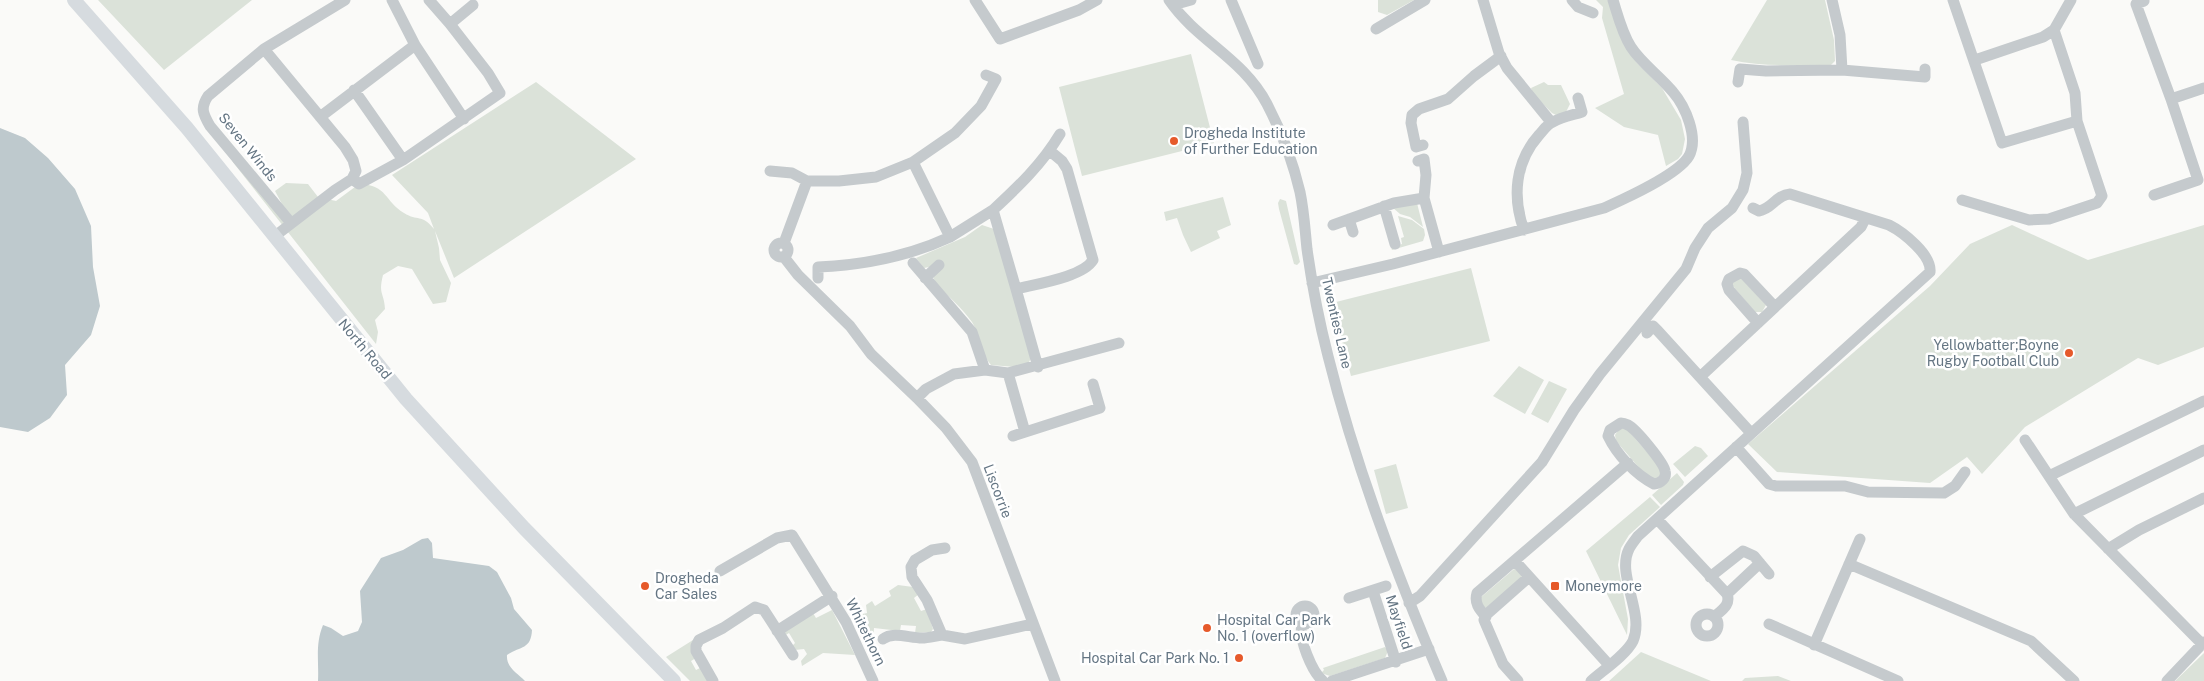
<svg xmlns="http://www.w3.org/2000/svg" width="2204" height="681" viewBox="0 0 2204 681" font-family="'Public Sans',sans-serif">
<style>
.green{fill:#dbe2d9}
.water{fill:#bec9cd}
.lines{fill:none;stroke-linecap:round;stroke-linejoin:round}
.minor{stroke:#c5cacd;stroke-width:11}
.major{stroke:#d6dbdf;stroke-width:14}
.poi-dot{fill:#e65a2b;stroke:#fff;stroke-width:2}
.labels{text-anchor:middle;stroke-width:5;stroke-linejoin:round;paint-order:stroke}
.poi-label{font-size:14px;fill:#647583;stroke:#fff;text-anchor:start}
.street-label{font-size:14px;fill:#647583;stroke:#fff}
</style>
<rect width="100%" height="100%" fill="#fafaf8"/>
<path class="green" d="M 98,0 L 252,0 L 164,70 Z
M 1378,0 L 1414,0 L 1387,15 L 1378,12 Z
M 1596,0 L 1610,0 L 1636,62 L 1662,88 L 1681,120 L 1685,139 L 1682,154 L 1678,159 L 1666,166 L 1658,135 L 1624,127 L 1595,108 L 1624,94 L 1602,18 L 1603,7 Z
M 1767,0 L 1825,0 L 1834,40 L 1835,61 L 1831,65 C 1797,65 1764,67 1731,60 Z
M 1191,54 L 1214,143 L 1082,176 L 1059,87 Z
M 536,82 L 636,159 L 454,278 L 435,231 L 439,248 L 440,260 L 451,283 L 446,302 L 433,304 L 412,269 L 398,266 L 383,275 C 378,295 384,292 385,309 L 375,320 L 378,332 L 376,344 L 232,161 L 252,172 L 282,204 L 275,191 L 286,183 L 308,184 L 318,197 L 336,201 L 359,184 C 388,185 384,201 404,213 C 418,222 421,213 434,229 L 428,213 L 392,175 Z
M 1544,82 L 1548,85 L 1561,85 L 1570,104 L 1566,112 L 1556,115 L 1552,113 L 1533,94 L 1531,88 Z
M 1223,197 L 1231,225 L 1217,231 L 1220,238 L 1191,252 L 1183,235 L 1177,218 L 1166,221 L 1164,212 Z
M 1280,199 L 1286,201 L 1300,262 L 1297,265 L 1294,264 L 1279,209 L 1278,203 Z
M 1417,203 L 1423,227 L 1410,217 L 1400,214 L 1392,207 Z
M 1398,216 L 1412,220 L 1424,229 L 1425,235 L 1423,241 L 1392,250 L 1391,247 L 1402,244 L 1401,238 L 1404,237 Z
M 982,225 L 994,229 L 1031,358 L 1028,364 L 1015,367 L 991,365 C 981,354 981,336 972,322 C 962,308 949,297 937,285 C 934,281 932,272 929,267 L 924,268 L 916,258 L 965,237 Z
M 2012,225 L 2088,260 L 2204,225 L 2204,347 L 2158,365 L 2138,358 L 2025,427 L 1982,474 L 1967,457 L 1930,483 L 1777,472 L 1748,444 L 1930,286 L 1970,244 Z
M 1471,268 L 1490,341 L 1351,376 L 1332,303 Z
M 1741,278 L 1766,305 L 1762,312 L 1755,312 L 1732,285 L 1733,282 Z
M 1519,366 L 1544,380 L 1525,414 L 1493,396 Z
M 1549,381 L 1567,389 L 1548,423 L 1531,414 Z
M 1620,428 L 1626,428 L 1660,467 L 1662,473 L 1656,479 L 1647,477 L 1616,441 L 1615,435 Z
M 1695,446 L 1701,448 L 1708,456 L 1685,477 L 1673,464 Z
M 1396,464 L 1408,508 L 1386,514 L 1374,470 Z
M 1677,473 L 1684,482 L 1683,485 L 1661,505 L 1652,495 Z
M 1650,497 L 1660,507 L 1629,535 L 1621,548 L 1618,565 L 1628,619 L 1627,635 L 1586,551 Z
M 1514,569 L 1520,571 L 1522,577 L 1485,609 L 1482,607 L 1480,598 Z
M 898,585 L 913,587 L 919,594 L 914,598 L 921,611 L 927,609 L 933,629 L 931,632 L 915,633 L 916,626 L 901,625 L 900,631 L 874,628 L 873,646 L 868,647 L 854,616 L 867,613 L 866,605 L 872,601 L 875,606 L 891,596 L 889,591 Z
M 832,610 L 855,655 L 823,653 L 802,666 L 801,661 L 807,654 L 804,649 L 795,650 L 791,647 L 795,643 L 789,633 L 784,636 L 784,629 L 813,613 L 816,618 Z
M 693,640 L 692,648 L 696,658 L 691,661 L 696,670 L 702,667 L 709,681 L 690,681 L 666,657 Z
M 1385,647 L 1388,651 L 1385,658 L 1330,676 L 1321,673 L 1324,670 L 1323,668 Z
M 1641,652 L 1711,681 L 1609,681 Z
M 2204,653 L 2204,681 L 2175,681 Z
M 1778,676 L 1791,681 L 1742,681 L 1745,678 Z"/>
<path class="water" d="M 0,128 L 25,138 L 48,158 L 75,189 L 91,226 L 93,267 L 100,306 L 91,335 L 65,365 L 67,395 L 50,418 L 28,432 L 0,427 Z
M 428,538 L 432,543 L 433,558 L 489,566 L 497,572 L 511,598 L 514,609 L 532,630 C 531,650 520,646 507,655 C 506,668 518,673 525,681 L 318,681 C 319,660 315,645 323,625 L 331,628 L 343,636 L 358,631 L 362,622 L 360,591 L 381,558 L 403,550 L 422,539 Z"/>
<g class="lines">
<path class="minor" d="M 429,0 L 450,24
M 975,0 L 1000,39 L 1079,10 L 1097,0
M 1169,0 C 1197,41 1243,58 1267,104 C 1281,131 1293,162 1300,192 C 1304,211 1305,230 1307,249 C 1312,285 1319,321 1328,356 C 1356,468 1397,575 1442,681
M 1231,0 L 1258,64
M 1483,0 L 1499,53 L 1507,68 L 1551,122
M 1572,0 L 1578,7 L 1593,13
M 1832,0 L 1840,35 L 1842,70
M 1953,0 L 2002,143 L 2077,121
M 2144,1 L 2136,4 L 2171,99 L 2204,88
M 1173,5 L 1191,0
M 1376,29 L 1425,0
M 415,45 L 464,119
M 264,49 L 345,147 L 353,160 L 356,171 L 352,179 L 335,190 L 275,236
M 1975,60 L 2043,37 L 2054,30
M 986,75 L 996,79 L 981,106 L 955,133 L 913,162 L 950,237 L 993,210
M 1738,82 L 1740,69 L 1766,71 L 1842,70 L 1925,77 L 1925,69
M 320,117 L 415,45 L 392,0
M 1423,145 L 1416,147 L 1411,123 L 1412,115 L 1419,109 L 1448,99 L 1474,76 L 1501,56
M 403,160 L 500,93 L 488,73 L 450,24 L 473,5
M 1418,161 L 1424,159 L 1426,175 L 1424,198 L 1439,252
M 770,171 L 792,173 L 807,181 L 839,181 L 876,177 L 913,162
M 352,179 L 359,184 L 403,160 L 354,90
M 2154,195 L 2198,180 L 2171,99
M 1962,200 L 2029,220 L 2049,219 L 2097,203 L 2102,196 L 2077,121 L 2075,93 L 2054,30 L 2071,0
M 1384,206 L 1395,244
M 1349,219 L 1353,232
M 291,223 L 210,126 C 203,114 200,108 208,96 L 264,49 L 345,0
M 1333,225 L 1394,203 L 1424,198
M 1524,230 C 1512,197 1515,162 1539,135 C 1543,131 1547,124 1553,122 C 1562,117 1573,115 1582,112 L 1578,98
M774 250a7 7 0 1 1 14 0a7 7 0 1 1-14 0Z
M 784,243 L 807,181
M 784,257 L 798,275 L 850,326 L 871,354 L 917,398
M 913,263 L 972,332 L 985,370
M 818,278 L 818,267 C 864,265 907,257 950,237
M 925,278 L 939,265
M 1312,283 L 1393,264 L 1604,208 C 1624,199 1678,175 1689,156 C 1699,137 1685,106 1673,92 C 1660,76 1642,64 1631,47 C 1622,33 1618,16 1613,0
M 1016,289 L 993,210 C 1018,187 1042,164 1060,134
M 1758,323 L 1729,290 L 1727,284 L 1729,279 L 1740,273 L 1744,274 L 1775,307
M 1647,333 L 1653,326 L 1658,331 L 1751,433
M 1038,367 L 1016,289 C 1036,284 1083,277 1093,260 L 1067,169 L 1062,161 L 1050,151
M 1008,373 L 1025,432
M 1700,377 L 1861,227 L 1865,219
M 1621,423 C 1623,423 1626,424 1628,425 C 1636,429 1664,463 1665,471 C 1667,478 1661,483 1654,484 C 1636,475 1617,455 1608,436 L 1610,430 Z
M 1013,436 L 1100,408 L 1093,384
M 2025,440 L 2074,514 L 2202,644
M 1736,447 L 1769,484 L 1776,486 L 1845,486 L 1868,492 L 1944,493 L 1955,486 L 1965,472
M 2049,476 L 2204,401
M 2074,514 L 2204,450
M 1657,519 L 1727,594 C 1731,605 1722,610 1714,617
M 945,548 L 932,550 L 915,560 L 911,567 L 912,577 L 927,600 L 942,635 L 965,639 L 1032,624
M 2108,549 L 2139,530 L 2204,498
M 1515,561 L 1609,665
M 1849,564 L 2031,641 L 2074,681
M 720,571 L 777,538 L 792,535 L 846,622 L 873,681
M 1710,577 L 1743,551 L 1754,556 L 1769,574
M 1373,591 L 1396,662
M 1727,594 L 1760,563
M 1349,598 L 1386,586
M 1409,603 L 1420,596 L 1542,462 L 1574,410 L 1600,374 L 1686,269 L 1695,248 L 1708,228 L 1732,208 L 1743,190 L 1747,173 L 1743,122
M1296 615a9 9 0 1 1 18 0a9 9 0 1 1-18 0Z
M1696 625a11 11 0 1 1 22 0a11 11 0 1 1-22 0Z
M 1486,617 C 1479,609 1474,603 1477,593 L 1628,463
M 1769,624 L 1898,681
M 1302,625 C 1298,638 1312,672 1323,681
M 777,631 L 832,596
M 883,639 C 893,631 909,638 922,638 C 928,638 935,636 942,635
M 1814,645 L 1860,539
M 713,681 L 696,651 L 696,646 L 699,640 L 723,628 L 755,607 L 764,610 L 793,655
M 1055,681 L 972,462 L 946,428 L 917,398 L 926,389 L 954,374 L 985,370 L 1008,373 L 1119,343
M 1332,681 L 1429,649
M 1518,681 L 1503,664 L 1484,620 L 1487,614 L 1529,577
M 1591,681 C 1602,671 1626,655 1633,641 C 1645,613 1616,575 1629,549 C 1631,545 1635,540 1638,536 L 1930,272 C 1932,255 1903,232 1889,225 L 1790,194 C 1776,195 1772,209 1759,211 L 1753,208
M 2167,681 L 2204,642"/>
<path class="major" d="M 74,0 L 187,128 L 406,399 L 524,528 L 674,681"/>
</g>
<g class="poi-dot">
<circle cx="1174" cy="141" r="5"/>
<circle cx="2069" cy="353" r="5"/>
<circle cx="645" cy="586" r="5"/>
<rect x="1550" y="581" width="10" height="10" rx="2.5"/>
<circle cx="1207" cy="628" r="5"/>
<circle cx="1239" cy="658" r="5"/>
</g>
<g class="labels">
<g class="poi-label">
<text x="1184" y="138">Drogheda Institute<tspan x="1184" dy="16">of Further Education</tspan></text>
<text x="2059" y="350" text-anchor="end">Yellowbatter;Boyne<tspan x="2059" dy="16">Rugby Football Club</tspan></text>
<text x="655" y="583">Drogheda<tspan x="655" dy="16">Car Sales</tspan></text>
<text x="1565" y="591">Moneymore</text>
<text x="1217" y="625">Hospital Car Park<tspan x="1217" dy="16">No. 1 (overflow)</tspan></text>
<text x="1229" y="663" text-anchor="end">Hospital Car Park No. 1</text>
</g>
<g class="street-label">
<text transform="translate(248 147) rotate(51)" y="5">Seven Winds</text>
<text transform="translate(1337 323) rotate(77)" y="5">Twenties Lane</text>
<text transform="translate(365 349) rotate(50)" y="5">North Road</text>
<text transform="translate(998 491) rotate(69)" y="5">Liscorrie</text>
<text transform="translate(1399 622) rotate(72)" y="5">Mayfield</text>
<text transform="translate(866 632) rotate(64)" y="5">Whitethorn</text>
</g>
</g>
</svg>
